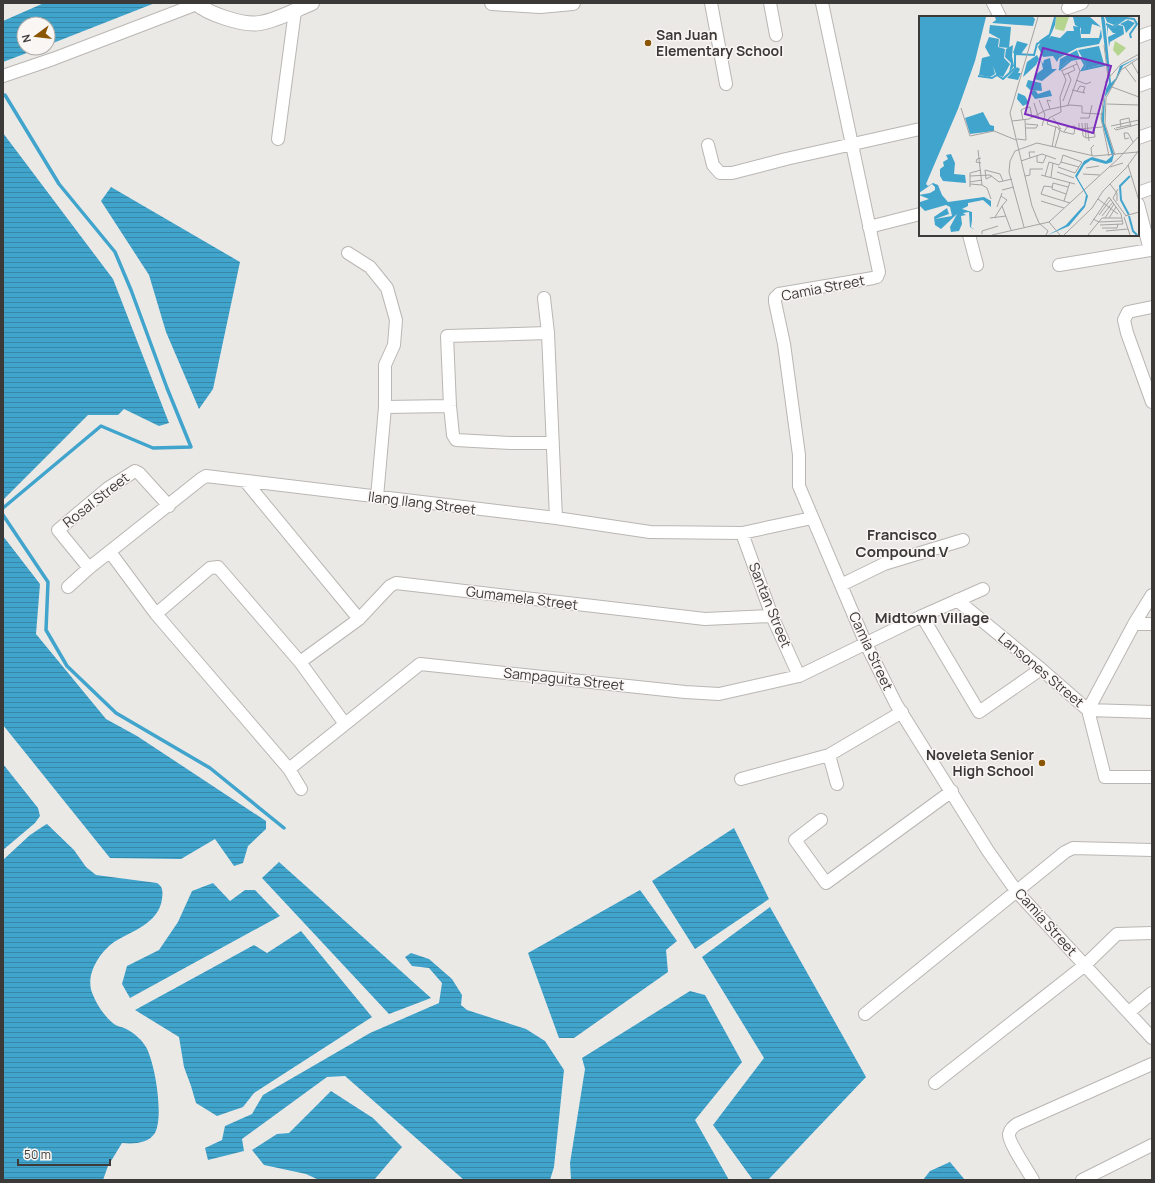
<svg xmlns="http://www.w3.org/2000/svg" width="1155" height="1183" viewBox="0 0 1155 1183" font-family="Manrope,sans-serif">
<style>
.water{fill:url(#water-rules)}
.lines{fill:none;stroke-linecap:round;stroke-linejoin:round}
.stream{stroke:#40a4cd;stroke-width:3.5}
.minor-casing{stroke:#b9b6b3;stroke-width:14}
.tertiary-casing{stroke:#b9b6b3;stroke-width:16}
.minor{stroke:#fff;stroke-width:12}
.tertiary{stroke:#fff;stroke-width:14}
.poi-dot{fill:#8a5603;stroke:#f9f6f3;stroke-width:1.5}
.labels{text-anchor:middle;stroke-width:3;stroke-linejoin:round;paint-order:stroke}
.poi-label{font-size:14px;font-weight:bold;fill:#3b3a39;stroke:#f9f6f3;text-anchor:start}
.street-label{font-size:14px;fill:#3b3a39;stroke:#f9f6f3}
.neighbourhood-label{font-size:15px;font-weight:bold;fill:#3b3a39;stroke:#f9f6f3}
.inset-river{fill:none;stroke:#40a4cd;stroke-width:2}
.inset-road{fill:none;stroke:#a5a3a1;stroke-width:1}
.view{fill:#7b2cbf;fill-opacity:0.15;stroke:#7b2cbf;stroke-width:2}
.inset-edge{fill:none;stroke:#3b3a39;stroke-width:2}
</style>
<defs>
<pattern id="water-rules" width="6" height="5" patternUnits="userSpaceOnUse"><rect width="6" height="5" fill="#40a4cd"/><path d="M0 2.5h6" fill="none" stroke="#3787a7"/></pattern>
</defs>
<rect width="100%" height="100%" fill="#ebe9e6"/>
<path class="water" d="M 44,3 L 155,3 L 48,45 L 48,24 L 24,24 L 24,48 L 40,48 L 3,62 L 3,21 Z
M 3,133 L 113,279 L 169,423 L 159,426 L 124,409 L 118,415 L 88,415 L 3,500 Z
M 111,187 L 240,262 L 213,389 L 199,409 L 166,332 L 149,275 L 101,201 Z
M 3,536 L 40,584 L 36,634 L 106,719 L 137,736 L 266,821 L 266,829 L 248,846 L 243,863 L 234,866 L 215,839 L 181,859 L 110,858 L 3,725 Z
M 3,764 L 38,808 L 40,816 L 35,823 L 3,850 Z
M 47,824 L 74,850 L 86,867 L 96,875 L 157,883 C 163,887 163,891 162,899 C 159,923 132,931 114,942 C 99,953 84,976 93,995 C 97,1005 105,1017 114,1024 C 118,1027 124,1027 128,1030 C 135,1034 142,1040 146,1047 C 155,1063 164,1116 155,1133 C 148,1144 133,1144 122,1143 L 108,1166 L 103,1180 L 3,1180 L 3,860 L 30,835 L 45,825 Z
M 734,828 L 769,899 L 695,949 L 652,881 Z
M 279,862 L 431,998 L 389,1014 L 262,878 Z
M 213,883 L 230,901 L 245,890 L 255,890 L 280,916 L 130,998 L 122,984 L 127,966 L 159,950 L 178,922 L 192,891 Z
M 640,890 L 677,941 L 666,950 L 668,972 L 574,1038 L 559,1038 L 528,953 Z
M 770,907 L 866,1077 L 768,1180 L 753,1180 L 713,1125 L 764,1058 L 702,957 Z
M 301,931 L 372,1017 L 254,1093 L 243,1107 L 217,1116 L 196,1103 L 191,1086 L 184,1067 L 179,1037 L 135,1010 L 254,945 L 267,953 Z
M 411,953 L 429,959 L 452,979 L 462,995 L 461,1005 L 467,1010 L 526,1029 L 545,1041 L 564,1070 L 554,1167 L 550,1180 L 464,1180 L 345,1076 L 327,1077 L 242,1139 L 244,1151 L 208,1160 L 205,1148 L 222,1140 L 225,1126 L 252,1114 L 263,1095 L 370,1033 L 439,1003 L 442,983 L 429,968 L 412,966 L 405,957 Z
M 690,991 L 705,995 L 742,1062 L 695,1120 L 729,1180 L 571,1180 L 570,1163 L 585,1069 L 582,1058 Z
M 331,1091 L 373,1118 L 402,1147 L 374,1180 L 319,1180 L 306,1174 L 264,1165 L 252,1150 L 277,1134 L 289,1133 Z
M 950,1162 L 965,1180 L 923,1180 L 930,1171 Z"/>
<g class="lines">
<path class="stream" d="M 3,508 L 101,426 L 153,448 L 191,447 L 167,388 L 131,290 L 115,252 L 59,184 L 5,95
M 3,515 L 48,582 L 46,630 L 67,666 L 116,713 L 210,768 L 284,828"/>
<defs>
<path id="minor" d="M 711,3 L 726,84
M 770,3 L 776,35
M 822,3 L 879,272 L 877,277 L 873,278 L 779,294 L 775,298 L 775,302 L 784,344 L 799,455 L 799,486 L 866,644 L 896,704 L 988,851 L 1017,892 L 1152,1038
M 993,3 L 1000,17
M 1068,8 L 1082,3
M 1138,37 L 1152,32
M 3,76 L 53,59 L 197,4
M 1138,86 L 1152,81
M 1138,138 L 1152,133
M 278,139 L 295,11
M 708,145 L 713,165 L 720,173 L 732,173 L 786,159 L 920,129
M 1138,193 L 1152,188
M 869,227 L 920,214
M 969,235 L 977,265
M 348,253 L 370,267 L 387,288 L 396,320 L 394,345 L 385,365 L 385,407 L 377,497
M 1059,265 L 1150,250 L 1138,204
M 544,298 L 548,333 L 556,518
M 1152,307 L 1128,312 L 1124,320 L 1127,333 L 1152,402
M 548,333 L 447,336 L 450,406 L 453,435 L 456,440 L 511,443 L 553,443
M 385,407 L 450,406
M 246,482 L 359,619
M 742,533 L 772,616 L 799,676
M 110,552 L 156,614 L 289,769 L 301,789
M 89,568 L 58,530 L 108,488 L 135,471 L 139,473 L 169,506
M 841,585 L 884,564 L 963,540
M 68,587 L 89,568 L 201,479 L 206,476 L 556,518 L 650,532 L 742,533 L 812,518
M 1152,595 L 1134,624 L 1088,710 L 1105,777 L 1152,777
M 957,600 L 1041,669 L 1088,710
M 156,614 L 210,568 L 218,567 L 300,662 L 345,724
M 922,616 L 979,712 L 1041,669
M 1134,624 L 1152,624
M 300,662 L 359,619 L 390,586 L 396,583 L 705,619 L 772,616
M 1088,710 L 1152,712
M 829,755 L 837,784
M 289,769 L 420,664 L 685,692 L 719,694 L 799,676 L 922,616 L 983,589
M 741,779 L 829,755 L 902,712
M 821,820 L 795,840 L 826,883 L 952,791
M 1129,1012 L 1152,993
M 865,1014 L 1065,852 L 1073,848 L 1152,850
M 935,1083 L 1085,965 L 1117,934 L 1152,933
M 1033,1180 C 1028,1171 1008,1142 1009,1134 C 1010,1129 1013,1127 1017,1124 L 1152,1064
M 1082,1180 L 1152,1145"/>
<path id="tertiary" d="M 196,3 C 208,14 244,26 260,23 C 278,20 295,10 312,3
M 492,3 L 540,6 L 573,3"/>
</defs>
<use href="#minor" class="minor-casing"/>
<use href="#tertiary" class="tertiary-casing"/>
<use href="#minor" class="minor"/>
<use href="#tertiary" class="tertiary"/>
</g>
<g class="poi-dot">
<circle cx="648" cy="43" r="4"/>
<circle cx="1042" cy="763" r="4"/>
</g>
<g class="labels">
<g class="poi-label">
<text x="656" y="40">San Juan<tspan x="656" dy="16">Elementary School</tspan></text>
<text x="1034" y="760" text-anchor="end">Noveleta Senior<tspan x="1034" dy="16">High School</tspan></text>
</g>
<g class="street-label">
<text transform="translate(823 288) rotate(-11)" y="5">Camia Street</text>
<text transform="translate(96 500) rotate(-38)" y="5">Rosal Street</text>
<text transform="translate(422 503) rotate(7)" y="5">Ilang Ilang Street</text>
<text transform="translate(522 598) rotate(7)" y="5">Gumamela Street</text>
<text transform="translate(770 605) rotate(68)" y="5">Santan Street</text>
<text transform="translate(871 651) rotate(65)" y="5">Camia Street</text>
<text transform="translate(1041 670) rotate(40)" y="5">Lansones Street</text>
<text transform="translate(564 679) rotate(6)" y="5">Sampaguita Street</text>
<text transform="translate(1046 922) rotate(48)" y="5">Camia Street</text>
</g>
<g class="neighbourhood-label">
<text x="902" y="540">Francisco<tspan x="902" dy="17">Compound V</tspan></text>
<text x="932" y="623">Midtown Village</text>
</g>
</g>
<g transform="translate(919 16)">
<rect width="220" height="220" fill="#ebe9e6"/>
<path d="M 137,1 L 150,1 L 145,15 L 136,13 Z" fill="#b5d58f"/>
<path d="M 196,25 L 207,32 L 199,40 L 194,34 Z" fill="#b5d58f"/>
<path d="M 0,1 L 67,1 L 56,45 L 39,93 L 7,168 L 9,170 L 14,167 L 19,169 L 23,179 L 29,186 L 65,181 L 72,185 L 72,191 L 64,184 L 49,187 L 49,190 L 43,193 L 53,196 L 53,204 L 52,211 L 56,214 L 51,211 L 50,196 L 44,197 L 47,199 L 42,200 L 43,208 L 40,215 L 32,216 L 31,211 L 38,198 L 22,213 L 16,209 L 15,201 L 28,192 L 30,198 L 16,203 L 33,200 L 31,191 L 27,189 L 6,195 L 1,190 L 1,186 L 10,183 L 0,179 L 11,177 L 16,174 L 16,171 L 13,168 L 0,177 ZM 76,1 L 114,1 L 116,3 L 114,10 L 73,7 L 77,4 ZM 135,1 L 137,1 L 136,9 L 130,23 L 132,20 L 141,22 L 148,15 L 155,15 L 154,10 L 161,11 L 162,22 L 180,22 L 182,13 L 183,21 L 180,28 L 158,32 L 140,42 L 138,46 L 134,40 L 124,41 L 119,31 L 122,26 L 120,25 L 130,18 ZM 154,1 L 171,1 L 182,11 L 173,8 L 171,18 L 162,18 L 162,12 L 156,9 ZM 182,1 L 185,1 L 186,5 L 192,67 L 197,62 L 201,50 L 220,41 L 204,50 L 198,63 L 186,81 L 185,106 L 195,138 L 193,146 L 187,148 L 172,144 L 165,149 L 158,161 L 169,180 L 166,191 L 150,210 L 129,219 L 147,209 L 165,189 L 167,179 L 156,160 L 165,145 L 173,141 L 187,145 L 193,140 L 182,104 L 187,73 L 190,67 ZM 186,1 L 209,1 L 195,9 L 188,6 ZM 209,4 L 216,7 L 207,17 L 205,10 L 201,8 ZM 71,9 L 92,11 L 90,32 L 80,31 L 81,23 L 70,17 ZM 199,9 L 204,10 L 205,18 L 191,26 L 190,31 L 189,21 L 197,17 L 194,17 L 189,11 L 189,20 L 188,10 L 190,10 L 194,12 ZM 70,21 L 80,23 L 79,31 L 86,33 L 85,42 L 91,48 L 84,61 L 77,58 L 74,50 L 76,58 L 71,61 L 60,59 L 63,42 L 71,40 L 66,31 ZM 98,25 L 109,28 L 102,38 L 94,37 ZM 94,29 L 93,40 L 95,50 L 90,57 L 92,47 L 86,41 L 87,33 ZM 180,30 L 185,48 L 165,53 L 167,49 L 159,34 ZM 158,34 L 161,42 L 149,45 L 140,53 L 141,43 ZM 118,39 L 120,43 L 117,49 L 104,61 L 108,46 ZM 131,42 L 133,53 L 138,53 L 123,65 L 115,63 L 116,59 L 124,53 L 122,44 L 124,48 L 125,44 ZM 98,51 L 101,53 L 99,57 L 102,57 L 99,64 L 88,62 ZM 109,64 L 122,67 L 123,75 L 111,74 L 107,70 ZM 116,74 L 119,78 L 131,74 L 133,80 L 116,83 L 111,76 ZM 99,77 L 106,80 L 110,87 L 104,90 L 98,83 ZM 64,96 L 71,109 L 75,110 L 75,115 L 51,118 L 46,102 ZM 32,138 L 36,147 L 35,158 L 46,159 L 47,167 L 24,165 L 21,160 L 21,153 L 25,150 L 24,146 L 29,143 L 27,139 Z" fill="#40a4cd"/>
<path class="inset-river" d="M 187,8 L 194,11 L 207,2 L 215,3 L 218,8 L 211,18 L 212,22M 140,54 L 152,44 L 162,42 L 166,49 L 163,54 L 186,49M 59,60 L 73,62 L 78,59 L 84,63 L 96,52 L 96,38 L 115,39 L 118,28 L 123,25M 210,199 L 202,184 L 201,170 L 211,160M 210,200 L 214,215 L 218,219"/>
<path class="inset-road" d="M 119,1 L 91,97 L 113,190 L 120,207 L 129,215 L 127,219M 185,29 L 189,61M 213,47 L 220,59M 206,51 L 217,66M 142,55 L 158,48M 145,59 L 156,54 L 154,50M 157,64 L 167,68 L 172,66M 193,71 L 220,81M 153,74 L 166,77M 158,75 L 161,70 L 166,71 L 164,77M 120,84 L 126,99 L 123,110M 144,85 L 152,64 L 149,57M 115,87 L 120,103 L 116,100M 188,88 L 220,89M 149,89 L 161,55 L 157,45M 42,92 L 51,120 L 75,115 L 97,124M 131,93 L 128,84 L 132,85M 142,96 L 141,81 L 147,64 L 143,55M 134,102 L 142,113 L 128,108 L 130,102 L 142,96M 161,102 L 170,102 L 173,89M 104,104 L 102,94 L 106,92 L 111,91 L 113,101M 93,105 L 110,103 L 127,94 L 151,89 L 163,90 L 163,97 L 182,98M 160,107 L 160,113 L 183,111M 163,107 L 164,120 L 167,122 L 176,121 L 175,112M 166,107 L 167,122M 168,107 L 170,125M 192,110 L 220,104M 202,111 L 201,104 L 210,102 L 212,111M 107,112 L 117,112 L 119,109 L 107,108M 195,112 L 197,114 L 220,108M 197,112 L 211,109M 139,113 L 144,116 L 145,116 L 153,118 L 155,118 L 156,110 L 148,111 L 145,116M 210,122 L 206,123 L 205,117 L 209,117 L 214,126M 98,123 L 107,124 L 106,104M 133,131 L 137,110M 136,131 L 141,114M 196,139 L 186,108 L 187,82 L 202,54 L 220,42M 118,140 L 118,146 L 124,147 L 127,140M 173,140 L 172,132 L 175,129M 190,140 L 182,102 L 187,65 L 202,48 L 220,38M 62,142 L 58,143 L 57,146 L 62,147M 111,142 L 110,136 L 116,136M 102,145 L 123,138 L 137,143M 142,146 L 144,139 L 163,146 L 156,157M 209,149 L 220,185M 139,151 L 156,157M 191,151 L 204,147M 167,152 L 180,150M 138,156 L 155,162M 164,158 L 181,159M 122,159 L 156,168M 51,160 L 71,159 L 80,166 L 93,163M 73,160 L 67,163 L 66,154 L 81,158 L 84,165M 106,160 L 111,159 L 111,153 L 124,153M 126,160 L 130,146 L 140,149 L 142,146 L 160,151M 132,161 L 134,147M 51,166 L 63,164M 51,168 L 63,169 L 59,134M 191,168 L 198,177 L 198,185M 63,169 L 68,172 L 72,183M 51,171 L 51,157 L 62,154M 133,171 L 125,170 L 122,178 L 151,187M 199,173 L 194,182 L 207,200M 83,174 L 95,171M 147,178 L 133,173 L 134,167 L 149,171M 82,180 L 88,184 L 83,190M 179,183 L 199,198M 122,185 L 145,192M 145,185 L 151,166M 78,191 L 83,177M 180,199 L 192,183M 183,200 L 194,186M 206,200 L 220,196M 76,201 L 83,190 L 92,214M 205,201 L 211,219M 71,202 L 87,200M 183,202 L 202,202M 186,202 L 195,188M 190,202 L 197,191M 174,203 L 180,206 L 203,205M 130,206 L 200,142 L 220,120M 130,206 L 141,219M 171,209 L 190,181 L 202,198 L 204,208 L 181,209M 105,211 L 90,156 L 91,145 L 96,135 L 118,127 L 175,140 L 219,136M 183,212 L 198,212 L 199,208M 187,215 L 209,213M 63,218 L 63,215 L 79,210M 73,219 L 130,206M 145,219 L 173,192 L 184,175 L 207,152 L 220,134M 169,219 L 183,202"/>
<path class="view" d="M 124,32 L 192,50 L 174,117 L 106,98 Z"/>
<rect width="220" height="220" class="inset-edge"/>
</g>
<rect width="1155" height="1183" fill="none" stroke="#3b3a39" stroke-width="8"/>
<g transform="translate(36 36) rotate(255)"><circle r="19" fill="#f9f6f3" stroke="#adaba9"/>
<path d="M0-3L7 15L0 10L-7 15Z" fill="#8a5603"/>
<text y="-6" font-size="11" font-weight="bold" text-anchor="middle" fill="#3b3a39">N</text>
</g>
<path d="M18 1159v6h92v-6" fill="none" stroke="#3b3a39" stroke-width="2"/>
<text x="24" y="1159" font-size="12" fill="#3b3a39" stroke="#f9f6f3" stroke-width="3" paint-order="stroke">50 m</text>
</svg>
